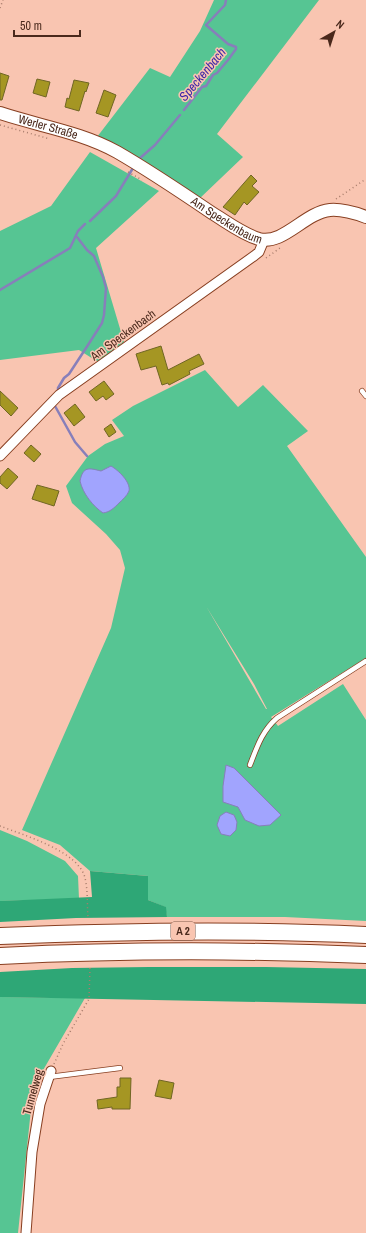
<svg xmlns="http://www.w3.org/2000/svg" width="366" height="1233" viewBox="0 0 366 1233" font-family="'Archivo Narrow',sans-serif">
<style>
.green{fill:#56c593;fill-rule:evenodd}
.forest{fill:#2ea776}
.water{fill:#a1a4fe;stroke:#877fba}
.lines{fill:none;stroke-linecap:round;stroke-linejoin:round}
.stream{stroke:#877fba;stroke-width:2.5}
.building{fill:#a59623;stroke:#706624}
.lane-casing{stroke:#883f21;stroke-width:6}
.street-casing{stroke:#883f21;stroke-width:11}
.secondary-casing{stroke:#883f21;stroke-width:14}
.highway-casing{stroke:#883f21;stroke-width:18}
.path{stroke:#a87d6c;stroke-width:1.5;stroke-dasharray:1 3;stroke-linecap:butt}
.lane{stroke:#fff;stroke-width:4.5}
.street{stroke:#fff;stroke-width:9}
.secondary{stroke:#fff;stroke-width:12}
.highway{stroke:#fff;stroke-width:16}
.labels{text-anchor:middle;stroke-width:3;stroke-linejoin:round;paint-order:stroke}
.shield{fill:#f9c5b1;stroke:#7e5849;stroke-width:1}
.shield-label{font-size:11px;font-weight:bold;fill:#4a291c}
.street-label{font-size:12px;fill:#4a291c;stroke:#f9c5b1}
.water-label{font-size:13px;font-style:italic;fill:#3e27a7;stroke:#f9c5b1}
</style>
<rect width="100%" height="100%" fill="#f9c5b1"/>
<path class="green" d="M 214,0 L 319,0 L 217,134 L 243,157 L 198,200 L 97,137 L 150,68 L 170,77 L 200,31 Z
M 90,152 L 159,191 L 96,248 L 124,342 L 98,362 L 79,350 L 0,360 L 0,231 L 51,206 Z
M 205,370 L 238,407 L 263,385 L 308,431 L 287,446 L 366,557 L 366,658 L 271,717 L 278,726 L 343,684 L 366,720 L 366,921 L 285,917 L 167,917 L 165,907 L 148,900 L 148,876 L 90,871 L 60,845 L 22,830 L 111,628 L 125,568 L 120,550 L 106,534 L 72,503 L 66,486 L 88,456 L 105,444 L 124,436 L 112,420 L 133,406 ZM 206,606 L 254,684 L 267,709 L 266,709 Z
M 0,830 L 27,841 L 65,861 L 78,876 L 79,899 L 0,901 Z
M 0,997 L 85,998 L 42,1072 L 31,1109 L 18,1233 L 0,1233 Z"/>
<path class="forest" d="M 90,871 L 148,876 L 148,900 L 166,907 L 167,917 L 76,918 L 0,922 L 0,901 L 92,897 Z
M 149,967 L 266,967 L 366,969 L 366,1004 L 0,997 L 0,972 L 72,968 Z"/>
<path class="water" d="M 111,466 C 118,470 131,482 129,491 C 127,496 122,500 119,503 C 114,508 110,512 103,513 C 93,506 83,494 80,481 C 83,466 89,468 101,471 Z
M 226,765 L 234,768 L 281,815 L 270,825 L 259,826 L 245,820 L 238,807 L 223,802 L 223,786 Z
M 226,812 L 234,815 L 237,822 L 236,830 L 230,836 L 221,834 L 217,825 L 220,816 Z"/>
<g class="lines">
<path class="stream" d="M 184,110 L 202,87 L 206,86 L 213,75 L 217,73 L 228,60 L 236,49 L 236,47 L 228,44 L 206,25 L 225,5 L 226,0
M 139,159 L 155,145 L 180,115
M 90,221 L 116,196 L 133,168
M 0,290 L 70,248 L 78,231 L 85,224
M 58,390 L 58,388 L 64,378 L 69,374 L 88,345 L 102,323 L 104,315 L 106,288 L 103,277 L 94,256 L 87,250 L 77,237
M 55,406 L 75,442 L 87,456"/>
</g>
<path class="building" d="M 0,73 L 9,76 L 2,100 L 0,100 Z
M 37,79 L 50,82 L 46,97 L 33,93 Z
M 74,80 L 89,83 L 86,92 L 85,91 L 79,111 L 65,107 L 67,98 L 69,99 Z
M 104,90 L 116,95 L 108,117 L 96,113 Z
M 251,175 L 257,181 L 252,186 L 259,192 L 247,205 L 244,202 L 235,215 L 223,207 Z
M 161,346 L 168,370 L 199,354 L 204,364 L 189,371 L 190,374 L 169,385 L 168,383 L 162,385 L 156,366 L 141,370 L 136,354 Z
M 104,381 L 114,394 L 106,400 L 103,396 L 96,401 L 89,392 Z
M 0,391 L 18,408 L 11,416 L 0,405 Z
M 75,404 L 85,417 L 74,426 L 64,413 Z
M 111,424 L 116,432 L 109,437 L 104,429 Z
M 31,445 L 41,454 L 34,462 L 24,453 Z
M 8,468 L 18,477 L 7,489 L 0,483 L 0,477 Z
M 37,485 L 59,491 L 54,506 L 32,499 Z
M 120,1078 L 131,1078 L 130,1109 L 112,1109 L 112,1107 L 98,1109 L 97,1100 L 117,1097 L 117,1087 L 120,1087 Z
M 159,1080 L 174,1083 L 171,1099 L 155,1096 Z"/>
<g class="lines">
<defs>
<path id="lane" d="M 362,391 L 366,396
M 250,765 C 257,747 262,731 277,718 L 366,661
M 49,1077 L 120,1068"/>
<path id="street" d="M 0,456 L 59,395 L 254,256 L 259,252 L 264,240
M 26,1233 L 32,1152 L 40,1104 L 51,1071"/>
<g id="secondary">
<path id="s1" d="M 0,113 C 39,126 81,132 117,152 C 150,171 181,192 212,213 C 227,222 242,234 259,239 C 284,245 304,213 330,210 C 342,209 355,213 366,217"/>
</g>
<path id="highway" d="M 0,936 C 122,931 244,929 366,935
M 0,956 C 122,950 244,950 366,955"/>
</defs>
<use href="#lane" class="lane-casing"/>
<use href="#street" class="street-casing"/>
<use href="#secondary" class="secondary-casing"/>
<use href="#highway" class="highway-casing"/>
<path class="path" d="M 0,8 L 3,0
M 0,125 L 50,139
M 128,172 L 142,180
M 336,199 L 366,179
M 266,258 L 280,248
M 0,826 C 23,835 79,851 85,878 C 88,890 87,905 88,918
M 54,1064 L 63,1044 L 89,999 L 90,967"/>
<use href="#lane" class="lane"/>
<use href="#street" class="street"/>
<use href="#secondary" class="secondary"/>
<use href="#highway" class="highway"/>
</g>
<g class="labels">
<rect class="shield" x="171" y="922" width="24" height="18" rx="3"/>
<g class="shield-label">
<text x="183" y="935">A 2</text>
</g>
<g class="street-label">
<text dy="4" stroke="none"><textPath href="#s1" startOffset="50">Werler Straße</textPath></text>
<text dy="4" stroke="none"><textPath href="#s1" startOffset="253">Am Speckenbaum</textPath></text>
<text transform="translate(123 335) rotate(-36)" y="4">Am Speckenbach</text>
<text transform="translate(33 1092) rotate(-74)" y="4">Tunnelweg</text>
</g>
<g class="water-label">
<text transform="translate(202 74) rotate(-50)" y="5">Speckenbach</text>
</g>
</g>
<g transform="translate(334 32) rotate(39)" stroke="#f9c5b1" stroke-width="3" paint-order="stroke">
<path d="M0-3L7 15L0 10L-7 15Z" fill="#4a291c"/>
<text y="-6" font-size="11" font-weight="bold" text-anchor="middle" fill="#4a291c">N</text>
</g>
<path d="M14 30v6h66v-6" fill="none" stroke="#4a291c" stroke-width="2"/>
<text x="20" y="30" font-size="12" fill="#4a291c" stroke="#f9c5b1" stroke-width="3" paint-order="stroke">50 m</text>
</svg>
